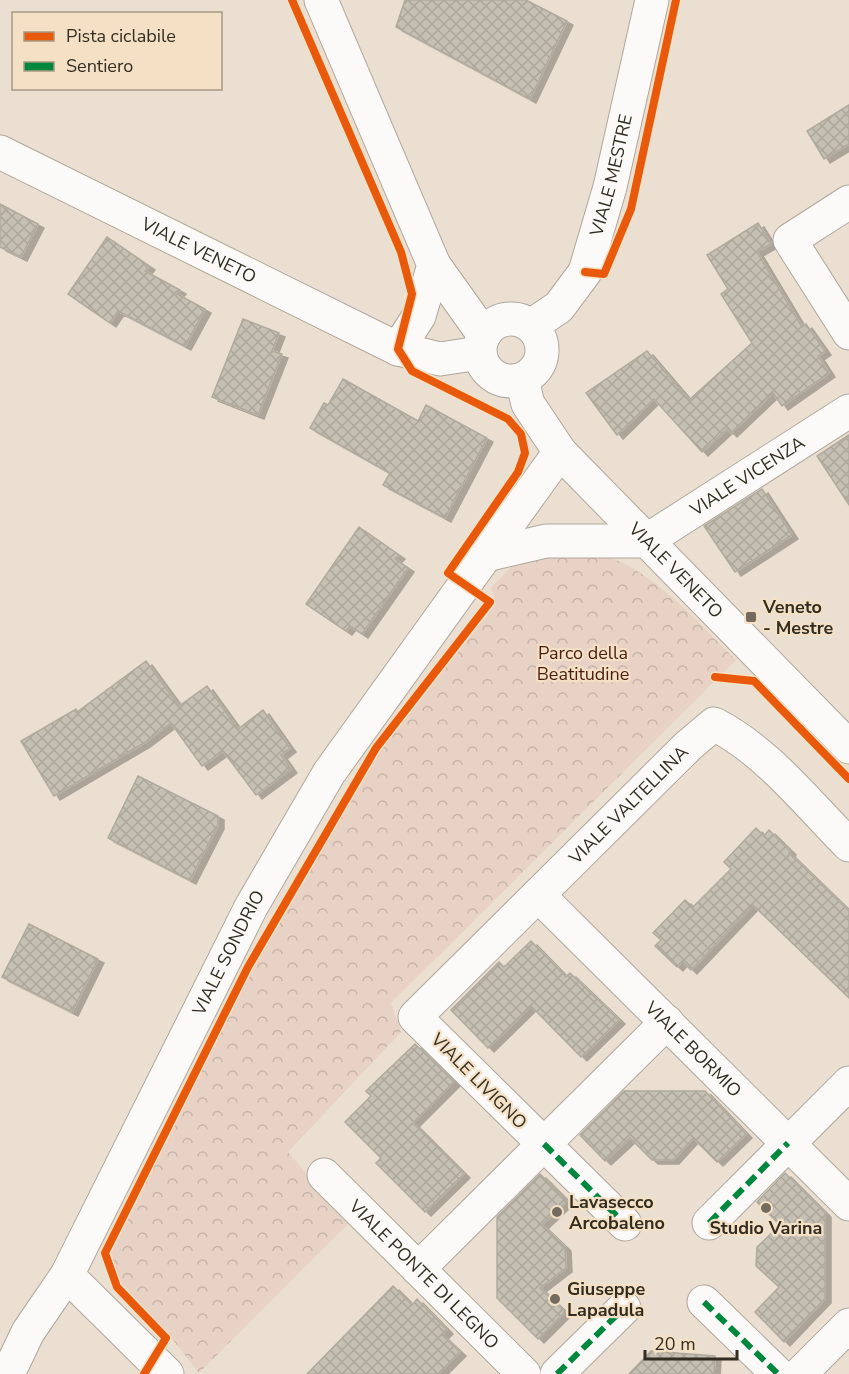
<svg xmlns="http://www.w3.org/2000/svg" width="849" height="1374" viewBox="0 0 849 1374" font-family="'Nunito Sans',sans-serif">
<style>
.park{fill:url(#park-crowns)}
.building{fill:url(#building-cross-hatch);stroke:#b0aa9d;stroke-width:1.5;filter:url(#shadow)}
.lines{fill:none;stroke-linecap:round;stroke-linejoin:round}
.street-casing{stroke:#afa79c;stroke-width:35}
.secondary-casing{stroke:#afa79c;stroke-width:35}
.street{stroke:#fcfaf8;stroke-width:33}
.secondary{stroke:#fcfaf8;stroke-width:33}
.quiet{stroke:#00873e;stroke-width:6;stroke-dasharray:12 6;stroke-linecap:butt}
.cycleway-casing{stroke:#f4e1c5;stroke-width:11}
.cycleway{stroke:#e8590c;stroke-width:8}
.poi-dot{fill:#736b5e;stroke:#f4e1c5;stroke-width:2}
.labels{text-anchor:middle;stroke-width:4.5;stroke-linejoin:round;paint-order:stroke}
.street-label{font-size:18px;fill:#332c21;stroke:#f4e1c5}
.poi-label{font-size:18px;font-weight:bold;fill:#332c21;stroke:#f4e1c5;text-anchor:start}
.park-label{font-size:18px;fill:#4a1e0f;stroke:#f4e1c5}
</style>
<defs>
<pattern id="park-crowns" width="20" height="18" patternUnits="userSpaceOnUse" patternTransform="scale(1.5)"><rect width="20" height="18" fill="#e8d2c6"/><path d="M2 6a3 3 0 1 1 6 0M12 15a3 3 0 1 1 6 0" fill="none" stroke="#c7b4aa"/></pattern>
<pattern id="building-cross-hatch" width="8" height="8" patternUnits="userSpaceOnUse" patternTransform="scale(1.5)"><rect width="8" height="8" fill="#c6c0b4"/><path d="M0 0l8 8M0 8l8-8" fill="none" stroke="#aba59a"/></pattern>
<filter id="shadow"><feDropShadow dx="6" dy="4" stdDeviation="0" flood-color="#0004"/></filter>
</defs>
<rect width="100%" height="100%" fill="#eadfd0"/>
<path class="park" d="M 547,551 C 565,552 590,549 607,556 C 658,575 698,623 736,660 L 391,1003 L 401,1032 L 288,1152 L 348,1224 L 199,1373 L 169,1335 L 119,1281 L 111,1254 L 252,970 L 379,753 L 496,604 L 491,587 L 517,562 Z"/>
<path class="building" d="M 405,0 L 526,0 L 567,21 L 530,99 L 396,27 Z
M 849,105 L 849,144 L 824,159 L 807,131 Z
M 0,204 L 38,224 L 21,257 L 0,247 Z
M 758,223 L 771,244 L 757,252 L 802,327 L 806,324 L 825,351 L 818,356 L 829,373 L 782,406 L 773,393 L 731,433 L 727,429 L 702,452 L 654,399 L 617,435 L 586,393 L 647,351 L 689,400 L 752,343 L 721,294 L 728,289 L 707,255 Z
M 107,237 L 149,266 L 145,271 L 180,290 L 177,294 L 205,309 L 185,346 L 118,311 L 110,323 L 68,294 Z
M 243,319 L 279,333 L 272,351 L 282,354 L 258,415 L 212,397 Z
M 343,379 L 418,421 L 426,405 L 487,438 L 445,518 L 383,485 L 390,473 L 310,428 L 324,403 L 328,405 Z
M 849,435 L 849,505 L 817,456 Z
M 762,489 L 792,535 L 735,572 L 704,526 Z
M 359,527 L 399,555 L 395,559 L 408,568 L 362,634 L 350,626 L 346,631 L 306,604 Z
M 146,661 L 179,706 L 207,686 L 238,729 L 263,710 L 290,748 L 281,755 L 291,769 L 256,795 L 223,751 L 202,766 L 171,723 L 144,743 L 54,796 L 21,741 L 76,709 L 77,712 Z
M 138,776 L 218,816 L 218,825 L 190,880 L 108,838 Z
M 756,828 L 764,836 L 769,830 L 790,851 L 789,853 L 849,911 L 849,998 L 753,905 L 691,970 L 682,961 L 677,967 L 655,946 L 661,940 L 653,933 L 685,900 L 693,907 L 731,869 L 724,862 Z
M 29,924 L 98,959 L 72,1012 L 2,977 Z
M 531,941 L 566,977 L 570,973 L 619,1020 L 581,1057 L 531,1006 L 488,1048 L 451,1010 L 499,962 L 504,967 Z
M 415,1044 L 454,1082 L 413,1123 L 464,1174 L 425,1212 L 376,1163 L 381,1158 L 345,1122 L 371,1096 L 366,1091 Z
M 624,1091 L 705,1091 L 746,1134 L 717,1162 L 693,1138 L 673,1160 L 652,1160 L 630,1138 L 605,1161 L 580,1135 Z
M 785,1173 L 825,1213 L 825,1299 L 784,1342 L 755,1312 L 779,1287 L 756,1266 L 757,1247 L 780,1225 L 757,1202 Z
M 540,1174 L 567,1201 L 542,1225 L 565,1247 L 566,1268 L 540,1288 L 565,1312 L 538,1339 L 497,1298 L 497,1217 Z
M 393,1286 L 412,1305 L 417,1299 L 447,1330 L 442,1335 L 460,1352 L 438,1374 L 307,1374 Z
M 651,1351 L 715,1356 L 714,1374 L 629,1374 Z"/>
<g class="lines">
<defs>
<g id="street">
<path id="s1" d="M 0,152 L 398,349 L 440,359 L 480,353"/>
<path d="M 849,202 L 790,240 L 849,333"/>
<path d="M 398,349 L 419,316 L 434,265"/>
<path id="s2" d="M 486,555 L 546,541 L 646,541 L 849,411"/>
<path id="s3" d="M 538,895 L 849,1204"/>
<path id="s4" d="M 324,1175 L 524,1374"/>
<path d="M 709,1223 L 849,1083"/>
<path id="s5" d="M 625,1224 L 415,1017 L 688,746 L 714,724 C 767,751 807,803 849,845"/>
<path d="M 418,1269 L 667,1022"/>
<path d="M 67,1275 L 167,1374"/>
<path d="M 704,1302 L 778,1374"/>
<path id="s6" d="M 8,1374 L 28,1332 L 67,1275 L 251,907 L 329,773 L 560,452"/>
<path d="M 557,1374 L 624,1308"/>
<path d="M 800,1374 L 849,1325"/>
</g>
<g id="secondary">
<path d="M 321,0 L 434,265 L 484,335"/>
<circle cx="511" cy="350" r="31"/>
<path id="s7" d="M 531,326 L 559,307 L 585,272 L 610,187 L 652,0"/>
<path id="s8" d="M 522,380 L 528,404 L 560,452 L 849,747"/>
</g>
</defs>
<use href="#street" class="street-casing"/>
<use href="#secondary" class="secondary-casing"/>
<use href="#street" class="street"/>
<use href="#secondary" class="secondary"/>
<path class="quiet" d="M 544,1144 L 625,1224
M 709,1223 L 788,1143
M 704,1302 L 778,1374
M 557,1374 L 624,1308"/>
<defs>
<path id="cycleway" d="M 585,272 L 604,274 L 631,209 L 676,0
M 715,677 L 754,681 L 849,779
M 144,1374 L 166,1338 L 117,1287 L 105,1253 L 248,967 L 376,748 L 490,602 L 448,573 L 518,472 L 525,453 L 521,434 L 508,419 L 412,371 L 398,349 L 412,294 L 401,252 L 292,0"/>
</defs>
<use href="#cycleway" class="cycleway-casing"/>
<use href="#cycleway" class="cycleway"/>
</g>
<g class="poi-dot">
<rect x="745" y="611" width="12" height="12" rx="3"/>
<circle cx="766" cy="1208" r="6"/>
<circle cx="557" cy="1212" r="6"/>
<circle cx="555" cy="1299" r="6"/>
</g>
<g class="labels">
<g class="street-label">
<text dy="6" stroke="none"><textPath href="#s7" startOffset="178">VIALE MESTRE</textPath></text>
<text dy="6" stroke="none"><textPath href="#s1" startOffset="222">VIALE VENETO</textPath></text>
<text dy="6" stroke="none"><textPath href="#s2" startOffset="282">VIALE VICENZA</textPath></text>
<text dy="6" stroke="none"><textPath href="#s8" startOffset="248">VIALE VENETO</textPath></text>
<text dy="6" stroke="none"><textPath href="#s5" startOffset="596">VIALE VALTELLINA</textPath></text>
<text dy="6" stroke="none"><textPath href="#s6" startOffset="476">VIALE SONDRIO</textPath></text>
<text dy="6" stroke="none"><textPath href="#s3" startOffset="219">VIALE BORMIO</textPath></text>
<text transform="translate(479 1081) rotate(45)" y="6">VIALE LIVIGNO</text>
<text dy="6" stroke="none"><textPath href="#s4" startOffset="141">VIALE PONTE DI LEGNO</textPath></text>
</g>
<g class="poi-label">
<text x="763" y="613">Veneto<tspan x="763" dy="21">- Mestre</tspan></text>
<text x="569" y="1208">Lavasecco<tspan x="569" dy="21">Arcobaleno</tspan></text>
<text x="766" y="1234" text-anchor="middle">Studio Varina</text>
<text x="567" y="1295">Giuseppe<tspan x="567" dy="21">Lapadula</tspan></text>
</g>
<g class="park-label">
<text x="583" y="659">Parco della<tspan x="583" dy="21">Beatitudine</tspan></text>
</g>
</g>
<rect x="12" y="12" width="210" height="78" fill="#f4e1c5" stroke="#a79983" stroke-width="1.5"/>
<rect x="24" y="32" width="30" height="9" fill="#e8590c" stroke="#a79983" stroke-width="1.5"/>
<text x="66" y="42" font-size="18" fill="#332c21">Pista ciclabile</text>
<rect x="24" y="62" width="30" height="9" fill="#00873e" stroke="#a79983" stroke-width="1.5"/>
<text x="66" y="72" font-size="18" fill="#332c21">Sentiero</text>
<path d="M645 1350v9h92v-9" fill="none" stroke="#332c21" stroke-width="3"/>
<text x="654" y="1350" font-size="18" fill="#332c21" stroke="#f4e1c5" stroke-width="4.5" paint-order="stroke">20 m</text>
</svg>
